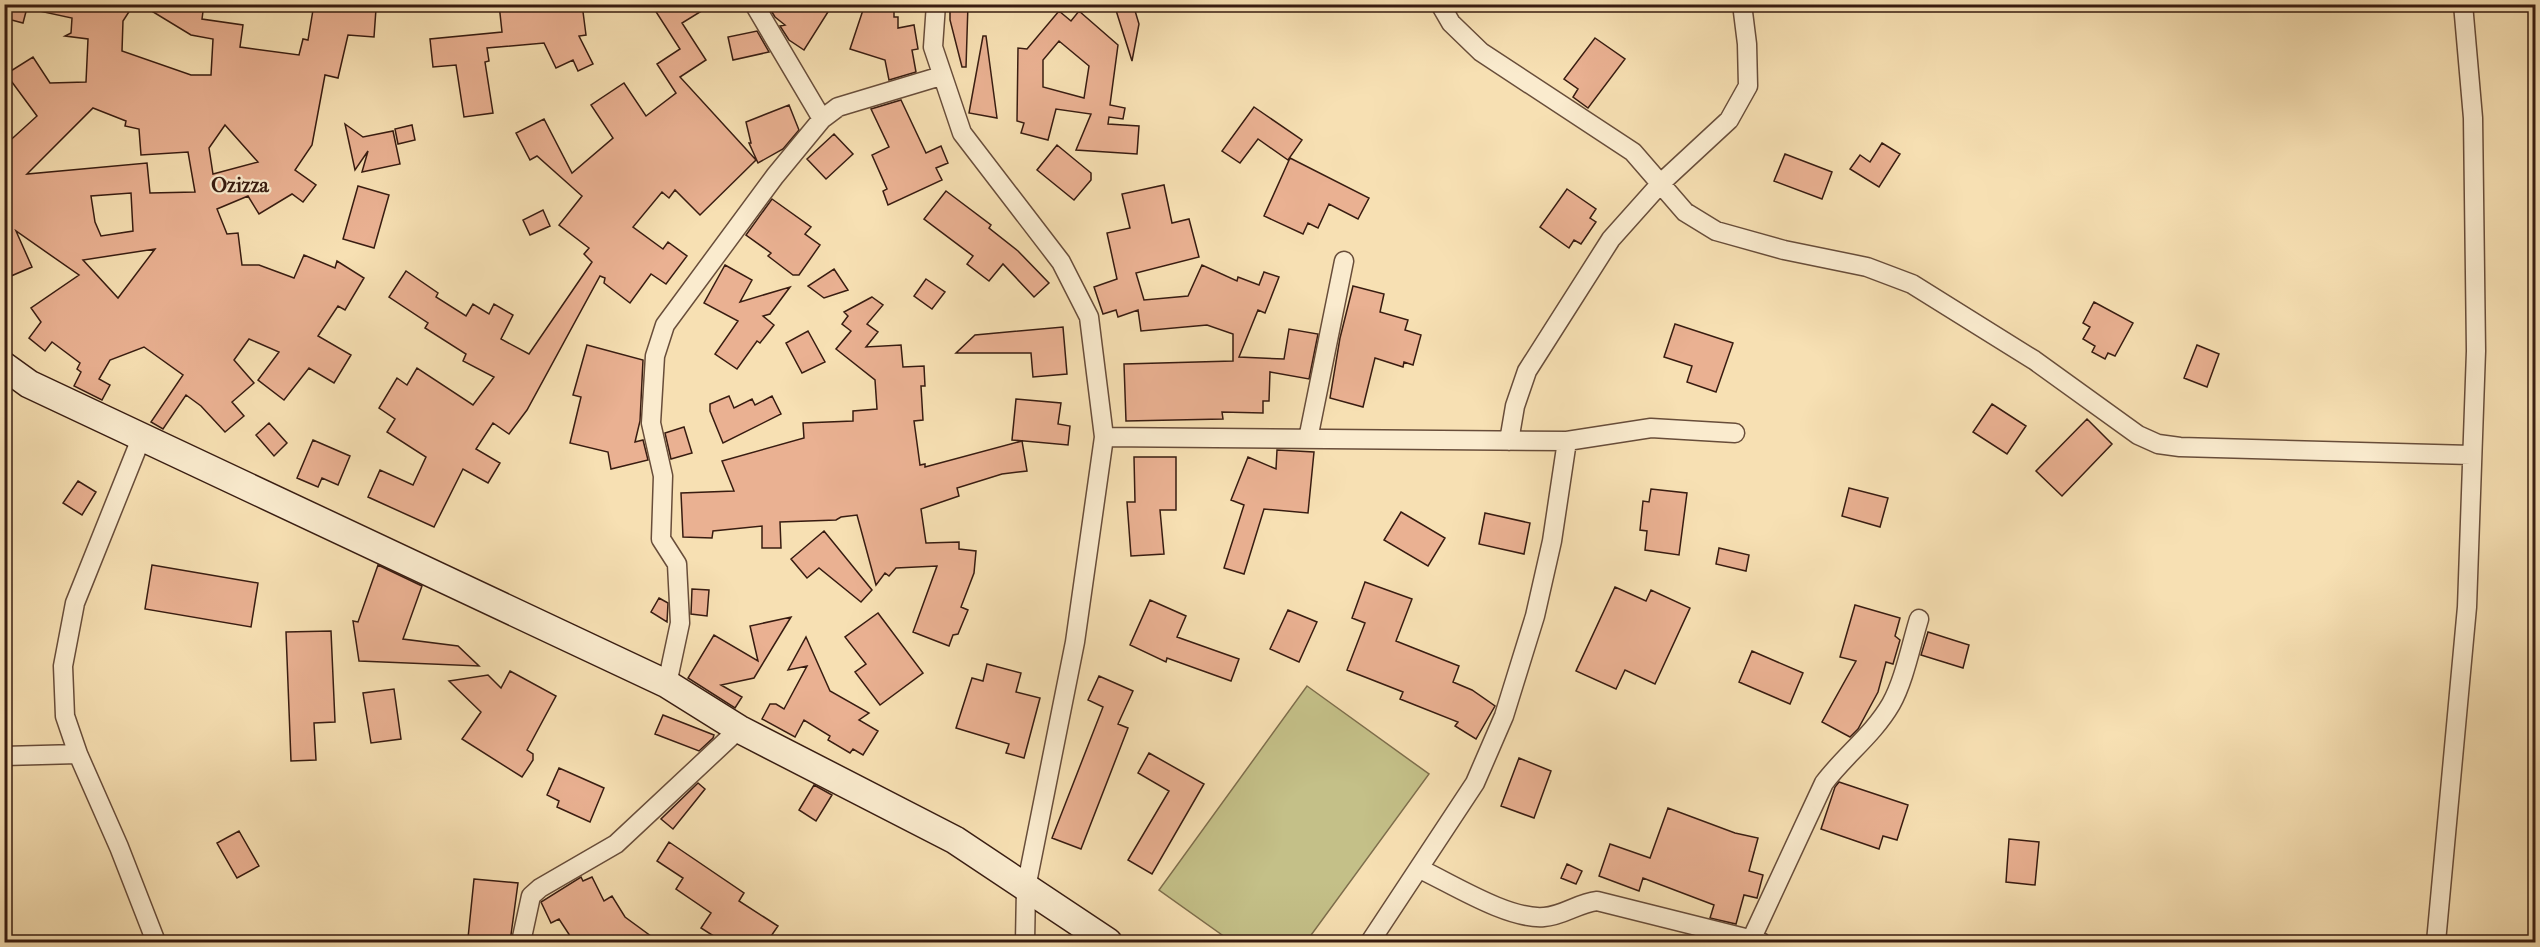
<svg xmlns="http://www.w3.org/2000/svg" width="2540" height="947" viewBox="0 0 2540 947" font-family="'IM FELL French Canon',serif">
<style>
.green{fill:#c4c088;stroke:#7e6e4c;stroke-width:1.5}
.building{fill:#eab192;stroke:#381c11;stroke-width:1.5;fill-rule:evenodd}
.lines{fill:none;stroke-linecap:round;stroke-linejoin:round}
.street-casing{stroke:#684d3a;stroke-width:21}
.secondary-casing{stroke:#381c11;stroke-width:30}
.street{stroke:#faebce;stroke-width:18}
.secondary{stroke:#faebce;stroke-width:27}
.labels{text-anchor:middle;stroke-width:4.5;stroke-linejoin:round;paint-order:stroke}
.quarter-label{font-size:20px;font-weight:bold;fill:#381c11;stroke:#faebce}
</style>
<rect width="100%" height="100%" fill="#f7e0b3"/>
<filter id="stains"><feTurbulence type="fractalNoise" baseFrequency=".00333" numOctaves="4"/><feColorMatrix values="0 0 0 0 .2 0 0 0 0 .09 0 0 0 0 .02 0 0 0 .5 -.17"/></filter>
<radialGradient id="worn" r=".72"><stop offset=".6" stop-color="#630" stop-opacity="0"/><stop offset="1" stop-color="#630" stop-opacity=".3"/></radialGradient>
<path class="green" d="M 1307,686 L 1429,774 L 1306,942 L 1232,942 L 1159,890 Z"/>
<path class="building" d="M 7,4 L 28,4 L 23,23 L 4,18 Z
M 39,4 L 134,4 L 123,21 L 122,51 L 191,75 L 211,75 L 213,39 L 191,35 L 140,4 L 204,4 L 202,19 L 243,25 L 240,47 L 299,55 L 303,39 L 308,40 L 314,4 L 376,9 L 374,37 L 348,35 L 338,78 L 325,75 L 312,145 L 295,170 L 316,185 L 303,202 L 292,194 L 259,214 L 248,196 L 217,209 L 227,234 L 238,233 L 242,265 L 259,265 L 294,278 L 304,255 L 335,268 L 337,261 L 364,278 L 345,310 L 338,306 L 318,336 L 351,355 L 334,383 L 309,368 L 284,400 L 258,380 L 279,352 L 249,339 L 234,360 L 254,383 L 232,402 L 244,416 L 225,432 L 201,406 L 186,395 L 163,429 L 151,422 L 183,375 L 144,347 L 110,360 L 99,379 L 110,385 L 102,400 L 74,386 L 81,372 L 77,369 L 80,363 L 52,342 L 45,351 L 29,338 L 41,322 L 31,308 L 79,275 L 16,231 L 32,267 L 4,279 L 4,146 L 37,116 L 6,74 L 33,57 L 50,83 L 86,82 L 88,39 L 65,36 L 71,33 L 72,18 L 39,11 ZM 93,108 L 126,121 L 125,126 L 139,129 L 141,155 L 188,152 L 195,192 L 150,193 L 147,163 L 27,174 ZM 225,125 L 258,162 L 213,174 L 209,148 ZM 131,193 L 133,231 L 101,236 L 95,222 L 91,196 ZM 155,249 L 118,298 L 83,260 Z
M 499,4 L 526,4 L 526,7 L 582,4 L 586,35 L 579,36 L 593,64 L 578,71 L 573,60 L 556,68 L 544,43 L 487,48 L 489,61 L 485,62 L 493,113 L 464,117 L 456,65 L 433,67 L 430,39 L 502,32 Z
M 651,4 L 713,4 L 682,23 L 706,60 L 680,77 L 756,160 L 700,215 L 675,190 L 669,198 L 662,192 L 633,227 L 663,249 L 668,242 L 687,256 L 666,284 L 651,274 L 630,303 L 604,283 L 605,278 L 600,276 L 527,410 L 509,434 L 493,423 L 476,449 L 500,463 L 488,483 L 463,469 L 434,527 L 368,497 L 380,470 L 413,485 L 426,457 L 387,432 L 395,419 L 379,408 L 397,378 L 407,385 L 417,368 L 473,405 L 494,377 L 463,361 L 466,354 L 425,328 L 428,323 L 389,297 L 406,271 L 438,293 L 436,297 L 466,316 L 473,304 L 489,314 L 494,304 L 513,315 L 501,339 L 529,354 L 592,262 L 584,254 L 589,248 L 559,225 L 582,196 L 537,156 L 530,160 L 516,133 L 544,119 L 572,173 L 613,138 L 591,105 L 624,83 L 646,116 L 676,93 L 657,64 L 680,49 Z
M 767,4 L 833,4 L 804,50 L 789,40 L 780,26 L 785,25 L 775,17 Z
M 865,4 L 894,4 L 894,17 L 898,17 L 898,28 L 914,25 L 918,49 L 912,50 L 916,72 L 889,80 L 885,60 L 850,49 Z
M 950,4 L 968,4 L 966,67 L 962,67 L 950,20 Z
M 1114,4 L 1133,4 L 1139,24 L 1132,61 Z
M 1059,11 L 1071,21 L 1079,11 L 1118,45 L 1110,105 L 1125,108 L 1123,119 L 1109,117 L 1108,124 L 1139,126 L 1137,154 L 1076,150 L 1091,114 L 1056,109 L 1048,140 L 1021,133 L 1024,123 L 1017,121 L 1018,48 L 1027,49 ZM 1059,41 L 1089,66 L 1084,98 L 1043,87 L 1043,60 Z
M 757,31 L 769,52 L 733,60 L 728,37 Z
M 983,36 L 986,36 L 997,118 L 969,113 Z
M 1595,38 L 1625,59 L 1588,108 L 1573,97 L 1578,89 L 1564,79 Z
M 901,100 L 926,153 L 941,146 L 948,163 L 936,168 L 942,180 L 888,205 L 883,191 L 887,189 L 872,155 L 889,147 L 871,109 Z
M 789,105 L 799,130 L 783,149 L 758,163 L 749,143 L 751,143 L 746,122 Z
M 1254,107 L 1302,140 L 1288,160 L 1258,139 L 1240,163 L 1222,151 Z
M 345,124 L 363,137 L 393,131 L 400,164 L 362,172 L 368,151 L 355,170 Z
M 412,125 L 415,140 L 398,144 L 395,129 Z
M 834,134 L 853,154 L 826,179 L 807,159 Z
M 1882,143 L 1900,154 L 1879,187 L 1850,169 L 1860,155 L 1870,162 Z
M 1057,145 L 1091,173 L 1091,180 L 1074,200 L 1037,170 Z
M 1785,154 L 1832,172 L 1822,199 L 1774,181 Z
M 1290,158 L 1369,198 L 1358,219 L 1329,204 L 1318,228 L 1308,223 L 1303,234 L 1264,216 Z
M 1164,185 L 1172,223 L 1189,219 L 1199,257 L 1136,273 L 1144,300 L 1188,296 L 1202,265 L 1237,281 L 1238,277 L 1259,285 L 1264,272 L 1279,277 L 1265,313 L 1258,310 L 1239,357 L 1284,359 L 1289,329 L 1318,334 L 1309,379 L 1270,372 L 1269,401 L 1263,401 L 1263,413 L 1222,412 L 1223,419 L 1126,421 L 1124,364 L 1233,361 L 1233,334 L 1207,325 L 1141,331 L 1138,310 L 1118,317 L 1116,310 L 1103,314 L 1094,287 L 1117,279 L 1107,233 L 1130,228 L 1122,194 Z
M 358,186 L 389,195 L 374,248 L 343,239 Z
M 1567,189 L 1596,209 L 1590,218 L 1596,222 L 1581,244 L 1574,240 L 1569,248 L 1540,227 Z
M 946,191 L 991,225 L 989,228 L 1018,251 L 1049,283 L 1034,297 L 1003,264 L 989,281 L 967,264 L 973,256 L 924,219 Z
M 772,199 L 811,227 L 805,234 L 820,245 L 799,275 L 793,275 L 768,256 L 771,253 L 746,235 Z
M 543,210 L 550,226 L 530,235 L 523,220 Z
M 725,265 L 752,280 L 740,302 L 790,287 L 770,314 L 763,316 L 774,325 L 760,343 L 757,341 L 737,369 L 715,354 L 738,321 L 704,303 Z
M 834,269 L 848,290 L 824,298 L 808,286 Z
M 926,279 L 945,292 L 932,309 L 914,296 Z
M 1353,286 L 1384,294 L 1380,312 L 1408,320 L 1405,330 L 1421,335 L 1413,365 L 1404,362 L 1403,367 L 1375,358 L 1363,407 L 1330,398 L 1340,338 Z
M 872,297 L 883,305 L 867,324 L 878,332 L 866,347 L 901,345 L 903,367 L 924,366 L 925,386 L 921,386 L 923,420 L 914,421 L 920,465 L 925,464 L 925,467 L 1022,441 L 1027,471 L 1002,474 L 957,488 L 959,496 L 921,509 L 926,543 L 959,542 L 959,549 L 976,551 L 974,573 L 961,607 L 968,610 L 958,634 L 953,635 L 949,646 L 913,632 L 937,566 L 896,568 L 889,576 L 885,573 L 876,585 L 857,515 L 841,517 L 836,520 L 780,522 L 781,548 L 762,548 L 762,526 L 713,531 L 712,538 L 683,537 L 681,493 L 734,491 L 722,461 L 804,438 L 803,423 L 853,421 L 853,411 L 877,409 L 875,380 L 836,349 L 851,331 L 842,324 L 848,316 L 844,312 Z
M 2094,302 L 2133,323 L 2115,356 L 2108,353 L 2105,359 L 2092,352 L 2095,346 L 2083,339 L 2090,327 L 2083,323 Z
M 1675,324 L 1733,343 L 1716,392 L 1687,382 L 1692,366 L 1664,357 Z
M 1063,327 L 1067,374 L 1033,377 L 1031,353 L 956,353 L 975,335 Z
M 808,331 L 825,362 L 802,373 L 786,343 Z
M 587,345 L 643,360 L 640,421 L 635,442 L 643,440 L 648,460 L 611,469 L 608,452 L 570,443 L 581,397 L 573,395 Z
M 2197,345 L 2219,354 L 2207,387 L 2184,378 Z
M 729,396 L 734,408 L 752,399 L 755,405 L 772,396 L 781,414 L 723,443 L 710,411 L 710,404 Z
M 1016,399 L 1061,403 L 1058,424 L 1070,426 L 1068,445 L 1012,440 Z
M 1992,404 L 2026,426 L 2007,454 L 1973,432 Z
M 2087,419 L 2112,444 L 2062,496 L 2036,471 Z
M 269,423 L 287,443 L 274,456 L 256,435 Z
M 684,427 L 692,453 L 671,459 L 665,433 Z
M 313,440 L 350,456 L 338,485 L 322,478 L 318,487 L 297,478 Z
M 1277,450 L 1314,452 L 1308,513 L 1264,509 L 1244,574 L 1224,568 L 1244,505 L 1231,500 L 1248,457 L 1276,469 Z
M 1134,457 L 1176,457 L 1176,510 L 1160,510 L 1164,554 L 1131,556 L 1127,502 L 1135,502 Z
M 78,481 L 96,492 L 82,515 L 63,503 Z
M 1849,488 L 1888,498 L 1880,527 L 1842,516 Z
M 1651,489 L 1687,493 L 1679,555 L 1645,550 L 1647,531 L 1640,530 L 1643,501 L 1649,502 Z
M 1401,512 L 1445,538 L 1428,566 L 1384,540 Z
M 1485,513 L 1530,523 L 1524,554 L 1479,544 Z
M 824,531 L 872,590 L 861,602 L 819,568 L 807,578 L 791,559 Z
M 1719,548 L 1749,555 L 1746,571 L 1716,564 Z
M 152,565 L 258,583 L 251,627 L 145,609 Z
M 378,565 L 422,586 L 403,639 L 458,646 L 479,666 L 359,661 L 353,621 L 358,622 Z
M 1365,582 L 1412,599 L 1396,641 L 1459,666 L 1453,682 L 1472,690 L 1495,706 L 1476,739 L 1455,726 L 1458,722 L 1400,699 L 1403,692 L 1347,670 L 1365,623 L 1352,618 Z
M 1615,587 L 1646,601 L 1651,590 L 1690,608 L 1655,684 L 1625,670 L 1616,689 L 1576,671 Z
M 692,589 L 709,590 L 707,616 L 691,614 Z
M 659,598 L 668,603 L 667,622 L 651,612 Z
M 1150,600 L 1186,616 L 1177,637 L 1239,659 L 1231,681 L 1167,658 L 1166,662 L 1130,645 Z
M 1855,605 L 1900,618 L 1895,636 L 1900,640 L 1893,664 L 1886,662 L 1878,692 L 1858,729 L 1850,737 L 1822,722 L 1856,661 L 1840,657 Z
M 1288,610 L 1317,622 L 1299,662 L 1270,649 Z
M 878,613 L 923,673 L 880,705 L 855,672 L 866,664 L 845,637 Z
M 791,617 L 754,678 L 721,685 L 742,697 L 735,708 L 688,678 L 714,635 L 758,661 L 750,626 Z
M 331,631 L 335,722 L 314,723 L 316,760 L 291,761 L 286,632 Z
M 1928,632 L 1969,645 L 1963,668 L 1921,655 Z
M 806,637 L 830,691 L 869,713 L 859,720 L 878,731 L 863,755 L 853,749 L 850,753 L 828,740 L 830,736 L 804,720 L 795,737 L 762,719 L 770,704 L 776,704 L 784,709 L 807,666 L 788,670 Z
M 1752,651 L 1803,673 L 1790,704 L 1739,682 Z
M 987,664 L 1021,673 L 1016,692 L 1040,698 L 1024,758 L 1006,753 L 1009,744 L 956,728 L 972,678 L 983,681 Z
M 510,671 L 556,696 L 527,750 L 533,754 L 533,760 L 522,777 L 462,739 L 481,712 L 449,681 L 488,675 L 501,688 Z
M 1099,676 L 1133,691 L 1118,724 L 1128,728 L 1081,849 L 1052,838 L 1103,707 L 1088,700 Z
M 394,689 L 401,739 L 371,743 L 363,693 Z
M 663,715 L 714,735 L 713,738 L 699,751 L 655,734 Z
M 1149,753 L 1204,784 L 1152,874 L 1128,860 L 1169,791 L 1138,773 Z
M 1519,758 L 1551,771 L 1534,818 L 1501,806 Z
M 559,768 L 604,788 L 590,822 L 557,807 L 559,801 L 547,795 Z
M 1839,782 L 1908,805 L 1897,840 L 1883,836 L 1879,849 L 1821,829 L 1835,787 Z
M 698,783 L 705,789 L 673,829 L 661,819 Z
M 814,785 L 832,795 L 816,821 L 799,810 Z
M 1668,808 L 1735,833 L 1758,838 L 1749,871 L 1763,875 L 1757,898 L 1744,895 L 1736,924 L 1710,918 L 1714,905 L 1643,878 L 1639,891 L 1599,876 L 1610,844 L 1650,858 Z
M 239,831 L 259,866 L 237,878 L 217,843 Z
M 2009,839 L 2039,842 L 2035,885 L 2006,882 Z
M 669,842 L 744,893 L 739,901 L 778,926 L 767,942 L 723,942 L 701,928 L 711,913 L 676,889 L 683,878 L 657,861 Z
M 1567,864 L 1582,871 L 1576,884 L 1561,878 Z
M 581,877 L 583,881 L 592,877 L 604,901 L 612,896 L 625,917 L 659,942 L 574,942 L 559,919 L 551,923 L 541,902 Z
M 474,879 L 518,883 L 510,942 L 468,938 Z"/>
<g class="lines">
<defs>
<path id="street" d="M 754,4 L 822,119
M 936,4 L 933,47 L 962,133 L 1061,262 L 1089,317 L 1104,437 L 1075,642 L 1026,888 L 1025,942
M 1440,4 L 1451,23 L 1481,52 L 1633,152 L 1685,212 L 1716,231 L 1784,250 L 1867,267 L 1912,284 L 2034,360 L 2138,435 L 2158,444 L 2180,447 L 2471,455
M 142,436 L 75,603 L 63,666 L 65,716 L 78,754 L 119,847 L 156,942
M 1104,437 L 1567,441 L 1651,428 L 1735,433
M 1308,439 L 1344,261
M 1509,441 L 1515,406 L 1527,371 L 1611,239 L 1661,183 L 1729,120 L 1748,86 L 1747,44 L 1742,4
M 667,684 L 680,623 L 677,564 L 661,539 L 663,476 L 651,423 L 655,356 L 665,325 L 775,176 L 822,119 L 838,107 L 941,76
M 4,756 L 78,754
M 1420,869 C 1452,884 1509,920 1544,917 C 1563,916 1578,903 1597,901 L 1761,942
M 1751,940 L 1824,783 C 1845,755 1873,735 1891,704 C 1904,681 1911,645 1919,619
M 521,942 L 531,896 L 540,888 L 616,844 L 739,729
M 1370,942 L 1475,783 L 1504,716 L 1535,616 L 1552,541 L 1567,441
M 2436,942 L 2467,607 L 2476,351 L 2473,118 L 2463,4"/>
<path id="secondary" d="M 4,366 L 29,384 L 667,684 L 739,729 L 955,840 L 1108,942"/>
</defs>
<use href="#street" class="street-casing"/>
<use href="#secondary" class="secondary-casing"/>
<use href="#street" class="street"/>
<use href="#secondary" class="secondary"/>
</g>
<g class="labels">
<g class="quarter-label">
<text x="240" y="192">Ozizza</text>
</g>
</g>
<rect width="2540" height="947" fill="none" stroke="#f7e0b3" stroke-width="24"/>
<rect x="6" y="6" width="2528" height="935" fill="none" stroke="#381c11" stroke-width="3"/>
<rect x="12" y="12" width="2516" height="923" fill="none" stroke="#381c11" stroke-width="1.5"/>
<rect width="100%" height="100%" filter="url(#stains)"/>
<rect width="100%" height="100%" fill="url(#worn)"/>
</svg>
